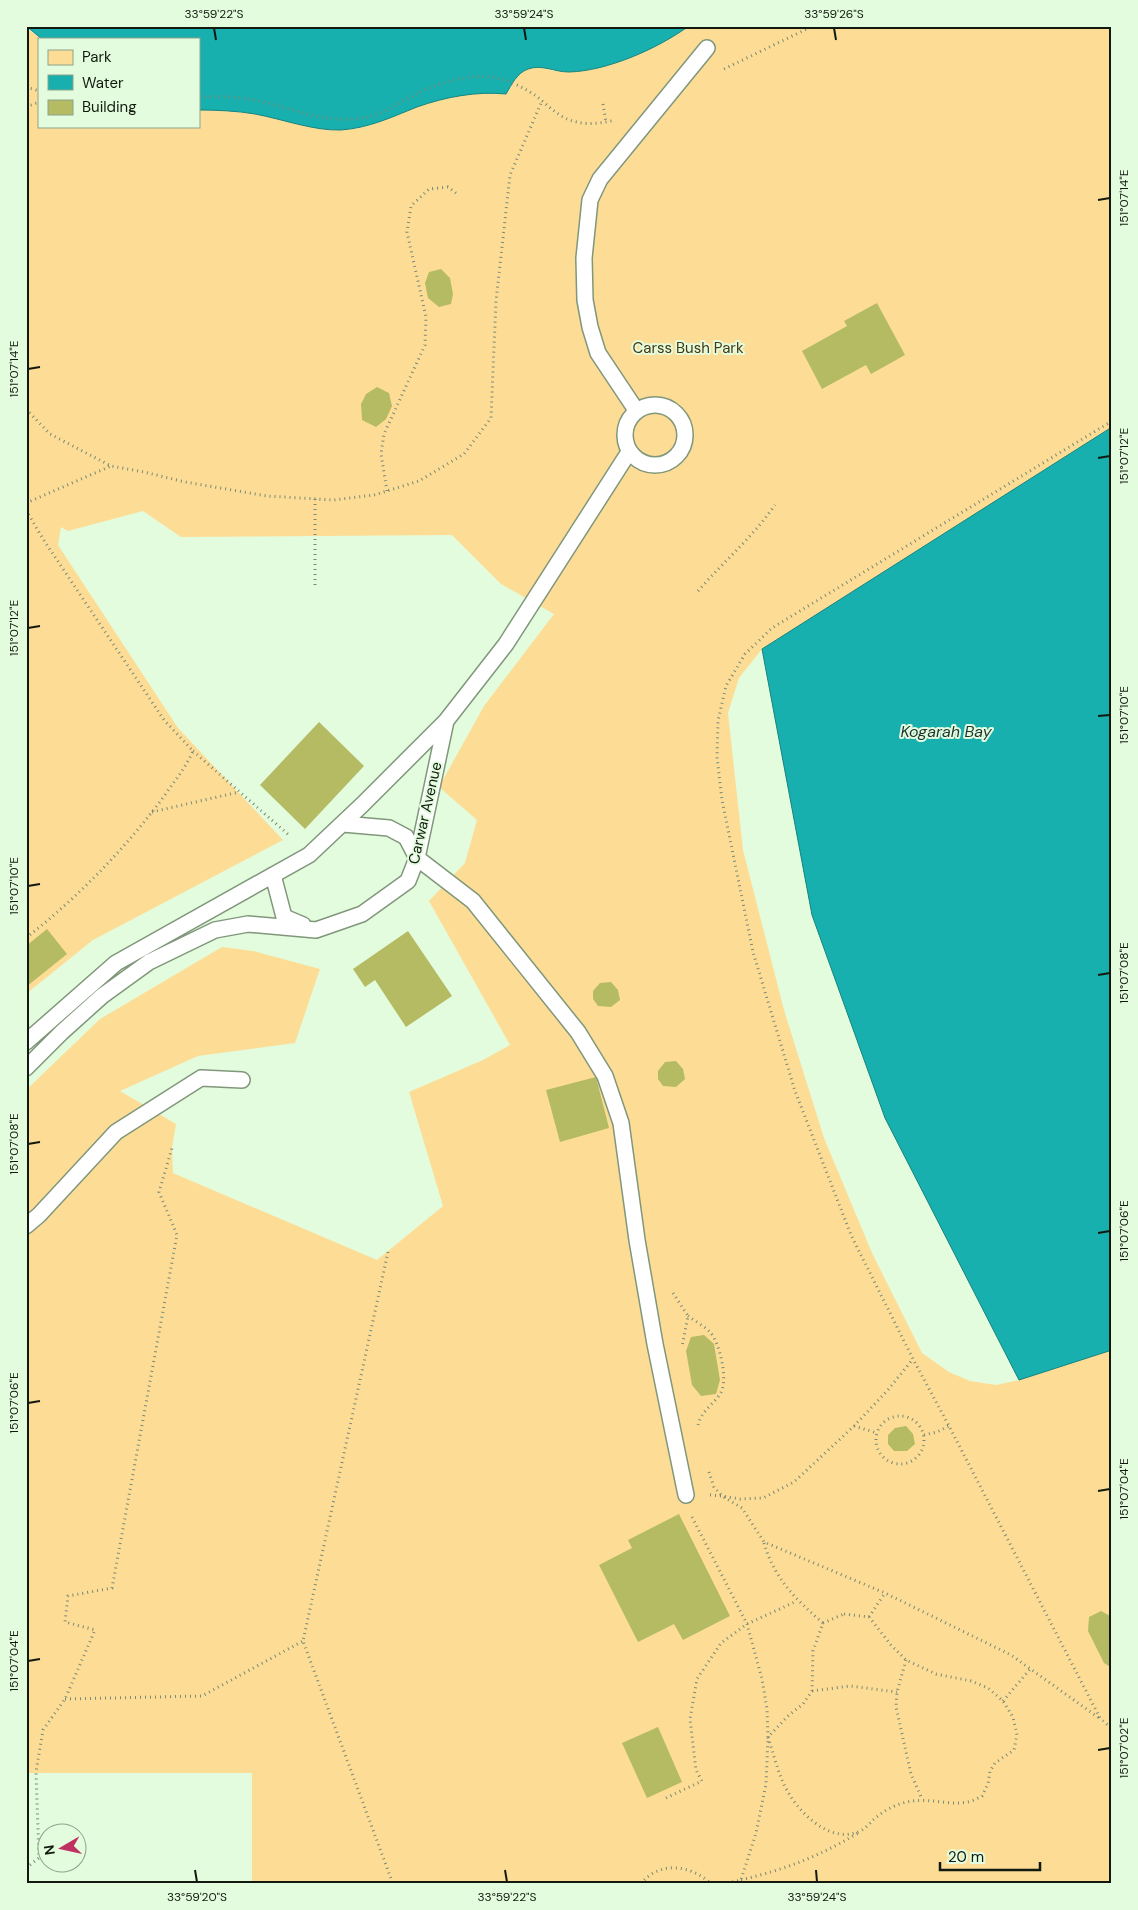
<svg xmlns="http://www.w3.org/2000/svg" width="1138" height="1910" viewBox="0 0 1138 1910" font-family="'DM Sans',sans-serif">
<style>
.green{fill:#fddd96}
.water{fill:#18b0ae;stroke:#16837f}
.building{fill:#b4bb62}
.lines{fill:none;stroke-linecap:round;stroke-linejoin:round}
.lane-casing{stroke:#80977b;stroke-width:18}
.path{stroke:#798975;stroke-width:3;stroke-dasharray:1 4;stroke-linecap:butt}
.lane{stroke:#fff;stroke-width:15}
.ticks{fill:none;stroke:#121a10;stroke-width:2}
.labels{text-anchor:middle;stroke-width:4;stroke-linejoin:round;paint-order:stroke}
.park-label{font-size:15px;fill:#473712;stroke:#e3fcdd}
.street-label{font-size:15px;fill:#121a10;stroke:#e3fcdd}
.water-label{font-size:16px;font-style:italic;fill:#1c3332;stroke:#e3fcdd}
.neatline{fill:none;stroke:#121a10;stroke-width:2}
.ticks-label{font-size:12px;text-anchor:middle;fill:#121a10}
</style>
<rect width="100%" height="100%" fill="#e3fcdd"/>
<path class="green" d="M 689,26 L 729,26 L 733,29 L 739,26 L 1112,26 L 1112,427 L 762,649 L 739,678 L 728,713 L 743,850 L 784,1010 L 824,1138 L 872,1253 L 922,1353 L 949,1372 L 970,1381 L 996,1385 L 1019,1380 L 1112,1350 L 1112,1884 L 252,1884 L 252,1773 L 26,1773 L 26,1090 L 100,1019 L 222,947 L 253,951 L 320,969 L 295,1043 L 198,1056 L 120,1091 L 176,1124 L 172,1148 L 173,1173 L 377,1260 L 443,1206 L 409,1092 L 483,1060 L 510,1045 L 429,901 L 465,863 L 477,820 L 439,787 L 484,706 L 554,614 L 501,584 L 452,535 L 181,537 L 143,511 L 68,531 L 61,527 L 58,545 L 178,728 L 283,840 L 93,940 L 26,994 L 26,28 L 42,39 L 39,39 L 39,126 L 199,126 L 199,110 L 202,110 C 219,111 238,111 255,114 C 283,119 312,131 341,130 C 369,129 392,117 417,107 C 445,97 477,91 506,94 L 520,73 L 530,68 L 542,66 L 553,71 L 595,69 L 655,46 Z"/>
<path class="water" d="M 26,26 L 689,26 C 657,49 607,71 569,72 C 554,72 542,64 528,69 C 517,73 512,84 506,94 C 477,91 445,97 417,107 C 392,117 369,128 341,130 C 314,131 282,119 255,114 C 238,111 217,110 199,110 L 199,39 L 42,39 Z
M 1112,427 L 1112,1350 L 1019,1380 L 885,1118 L 812,915 L 762,649 Z"/>
<path class="building" d="M 441,269 L 450,278 L 453,294 L 451,304 L 439,307 L 428,298 L 425,283 L 429,272 Z
M 877,303 L 905,355 L 871,374 L 866,365 L 822,389 L 802,351 L 847,326 L 844,321 Z
M 377,387 L 389,393 L 392,406 L 386,419 L 376,427 L 362,420 L 361,404 L 366,394 Z
M 319,722 L 364,766 L 305,829 L 260,785 Z
M 47,929 L 67,954 L 26,987 L 26,946 Z
M 408,931 L 452,996 L 406,1027 L 375,980 L 365,987 L 353,969 Z
M 611,982 L 618,990 L 620,1000 L 611,1007 L 598,1006 L 593,999 L 593,991 L 600,983 Z
M 676,1061 L 683,1069 L 685,1079 L 676,1087 L 663,1086 L 658,1079 L 658,1071 L 665,1062 Z
M 596,1077 L 609,1128 L 560,1142 L 546,1090 Z
M 704,1335 L 714,1344 L 720,1380 L 716,1394 L 701,1396 L 692,1385 L 686,1351 L 691,1337 Z
M 906,1426 L 913,1434 L 915,1444 L 907,1451 L 894,1451 L 888,1444 L 888,1435 L 895,1428 Z
M 679,1514 L 730,1616 L 683,1640 L 674,1624 L 638,1642 L 599,1565 L 632,1548 L 628,1540 Z
M 1101,1611 L 1112,1617 L 1112,1668 L 1104,1663 L 1088,1631 L 1089,1617 Z
M 658,1727 L 682,1782 L 647,1798 L 622,1743 Z"/>
<g class="lines">
<defs>
<path id="lane" d="M625 435a30 30 0 1 1 60 0a30 30 0 1 1-60 0Z
M 636,410 L 598,353 L 590,327 L 585,300 L 584,258 L 590,200 L 600,179 L 707,48
M 343,824 L 389,828 L 406,837 L 417,858 L 473,901 L 578,1032 L 605,1076 L 621,1123 L 637,1240 L 655,1344 L 686,1495
M 273,875 L 284,917 L 303,925
M 26,1042 L 116,963 L 309,855 L 362,805 L 446,721 L 506,644 L 629,452
M 26,1068 L 62,1032 L 102,996 L 149,962 L 215,930 L 248,924 L 316,930 L 362,914 L 408,881 L 417,858 L 446,721
M 26,1226 L 39,1215 L 116,1132 L 201,1078 L 242,1080"/>
</defs>
<use href="#lane" class="lane-casing"/>
<path class="path" d="M 724,69 L 813,26
M 26,87 L 39,91
M 199,97 C 219,96 239,97 259,101 C 296,109 323,124 363,118 C 383,115 400,102 418,93 C 439,83 467,74 491,77 C 507,79 523,87 536,96 C 549,106 560,119 577,122 C 589,125 603,123 615,120
M 603,104 L 606,122
M 26,107 L 39,102
M 26,409 L 50,434 L 111,466 L 144,472 L 185,482 L 267,496 L 334,500 L 374,495 L 419,481 L 464,454 L 491,418 L 496,301 L 510,175 L 542,101
M 1112,421 L 772,628 L 745,654 L 726,686 L 718,721 L 717,757 L 722,800 L 753,952 L 795,1091 L 851,1235 L 913,1359 L 949,1426 L 1100,1718 L 1112,1729
M 387,491 L 381,454 L 384,434 L 425,345 L 426,317 L 407,232 L 411,206 L 429,189 L 448,187 L 457,194
M 315,499 L 315,585
M 26,503 L 111,466
M 26,510 L 43,539 L 164,720 L 193,751 C 185,769 173,783 162,799 C 123,851 77,898 26,938
M 698,591 C 724,561 751,539 775,505
M 193,751 L 290,836
M 152,812 L 239,792
M 388,1252 L 303,1641 L 393,1884
M 673,1293 L 688,1316 L 682,1347
M 688,1316 C 695,1321 704,1326 710,1332 C 720,1343 729,1382 720,1394 C 713,1405 700,1412 698,1426
M876 1440a24 24 0 1 1 48 0a24 24 0 1 1-48 0Z
M 854,1426 L 877,1433
M 924,1435 L 937,1432 L 949,1426
M 709,1472 L 714,1487 L 722,1496 L 742,1508 L 764,1542 L 885,1593 L 1011,1655 L 1099,1718
M 710,1495 L 722,1496 L 740,1499 L 763,1498 L 794,1482 L 854,1426 L 887,1391 L 913,1359
M 692,1517 L 747,1624 L 762,1679 L 767,1709 L 768,1737 L 766,1784 L 756,1833 L 741,1880 L 724,1884
M 764,1543 C 774,1578 796,1600 823,1623
M 844,1614 L 869,1617 L 891,1645 L 906,1660 L 936,1674 L 971,1681 L 988,1688 L 1003,1701 L 1013,1717 L 1017,1735 L 1014,1750 L 995,1763 L 990,1771 L 988,1784 L 982,1796 C 978,1798 973,1801 968,1802 C 947,1806 927,1796 903,1803 C 892,1806 882,1812 873,1820 C 870,1823 866,1828 862,1830 C 833,1846 801,1815 788,1792 C 778,1775 774,1755 768,1737 L 789,1715 L 803,1704 L 812,1691 L 813,1651 L 823,1623 Z
M 869,1617 L 885,1593
M 906,1660 L 897,1692 L 896,1707 L 911,1774 L 922,1799
M 812,1691 L 850,1686 L 897,1692
M 65,1699 L 202,1696 L 303,1641
M 1003,1701 L 1031,1668
M 666,1798 L 702,1781 L 696,1770 L 690,1719 L 697,1679 L 721,1643 L 747,1624 L 797,1601
M 26,1868 L 39,1858 L 36,1772 L 43,1730 L 65,1699 L 95,1630 L 65,1622 L 68,1596 L 112,1588 L 177,1235 L 159,1192 L 172,1148
M 741,1880 C 786,1869 818,1857 858,1833
M 641,1884 C 659,1860 692,1865 711,1884"/>
<use href="#lane" class="lane"/>
</g>
<path class="ticks" d="M 214,28 L 216,40M 524,28 L 526,40M 834,28 L 836,40M 1098,200 L 1110,198M 28,369 L 40,367M 1098,458 L 1110,456M 28,628 L 40,626M 1098,716 L 1110,715M 28,886 L 40,884M 1098,975 L 1110,973M 28,1144 L 40,1142M 1098,1233 L 1110,1231M 28,1403 L 40,1401M 1098,1491 L 1110,1489M 28,1661 L 40,1659M 1098,1750 L 1110,1748M 195,1870 L 197,1882M 505,1870 L 507,1882M 816,1870 L 817,1882"/>
<g class="labels">
<g class="park-label">
<text x="688" y="353">Carss Bush Park</text>
</g>
<g class="street-label">
<text transform="translate(425 813) rotate(-77)" y="5">Carwar Avenue</text>
</g>
<g class="water-label">
<text x="946" y="737">Kogarah Bay</text>
</g>
</g>
<rect width="1138" height="1910" fill="none" stroke="#e3fcdd" stroke-width="55"/>
<rect x="38" y="38" width="162" height="90" fill="#e3fcdd" stroke="#8fa28b"/>
<rect x="48" y="50" width="25" height="15" fill="#fddd96" stroke="#8fa28b"/>
<text x="82" y="62" font-size="15" fill="#121a10">Park</text>
<rect x="48" y="75" width="25" height="15" fill="#18b0ae" stroke="#8fa28b"/>
<text x="82" y="88" font-size="15" fill="#121a10">Water</text>
<rect x="48" y="100" width="25" height="15" fill="#b4bb62" stroke="#8fa28b"/>
<text x="82" y="112" font-size="15" fill="#121a10">Building</text>
<g transform="translate(62 1848) rotate(261)"><circle r="24" fill="#e3fcdd" stroke="#8fa28b"/>
<path d="M0-4L9 19L0 12L-9 19Z" fill="#bf3161"/>
<text y="-8" font-size="14" font-weight="bold" text-anchor="middle" fill="#121a10">N</text>
</g>
<path d="M940 1862v8h100v-8" fill="none" stroke="#121a10" stroke-width="2.5"/>
<text x="948" y="1862" font-size="15" fill="#121a10" stroke="#e3fcdd" stroke-width="4" paint-order="stroke">20 m</text>
<rect x="28" y="28" width="1082" height="1854" class="neatline"/>
<g class="ticks-label">
<text x="214" y="18">33°59'22"S</text>
<text x="524" y="18">33°59'24"S</text>
<text x="834" y="18">33°59'26"S</text>
<text transform="translate(1124 198) rotate(-90)" y="4">151°07'14"E</text>
<text transform="translate(14 369) rotate(-90)" y="4">151°07'14"E</text>
<text transform="translate(1124 456) rotate(-90)" y="4">151°07'12"E</text>
<text transform="translate(14 628) rotate(-90)" y="4">151°07'12"E</text>
<text transform="translate(1124 715) rotate(-90)" y="4">151°07'10"E</text>
<text transform="translate(14 886) rotate(-90)" y="4">151°07'10"E</text>
<text transform="translate(1124 973) rotate(-90)" y="4">151°07'08"E</text>
<text transform="translate(14 1144) rotate(-90)" y="4">151°07'08"E</text>
<text transform="translate(1124 1231) rotate(-90)" y="4">151°07'06"E</text>
<text transform="translate(14 1403) rotate(-90)" y="4">151°07'06"E</text>
<text transform="translate(1124 1489) rotate(-90)" y="4">151°07'04"E</text>
<text transform="translate(14 1661) rotate(-90)" y="4">151°07'04"E</text>
<text transform="translate(1124 1748) rotate(-90)" y="4">151°07'02"E</text>
<text x="197" y="1901">33°59'20"S</text>
<text x="507" y="1901">33°59'22"S</text>
<text x="817" y="1901">33°59'24"S</text>
</g>
</svg>
